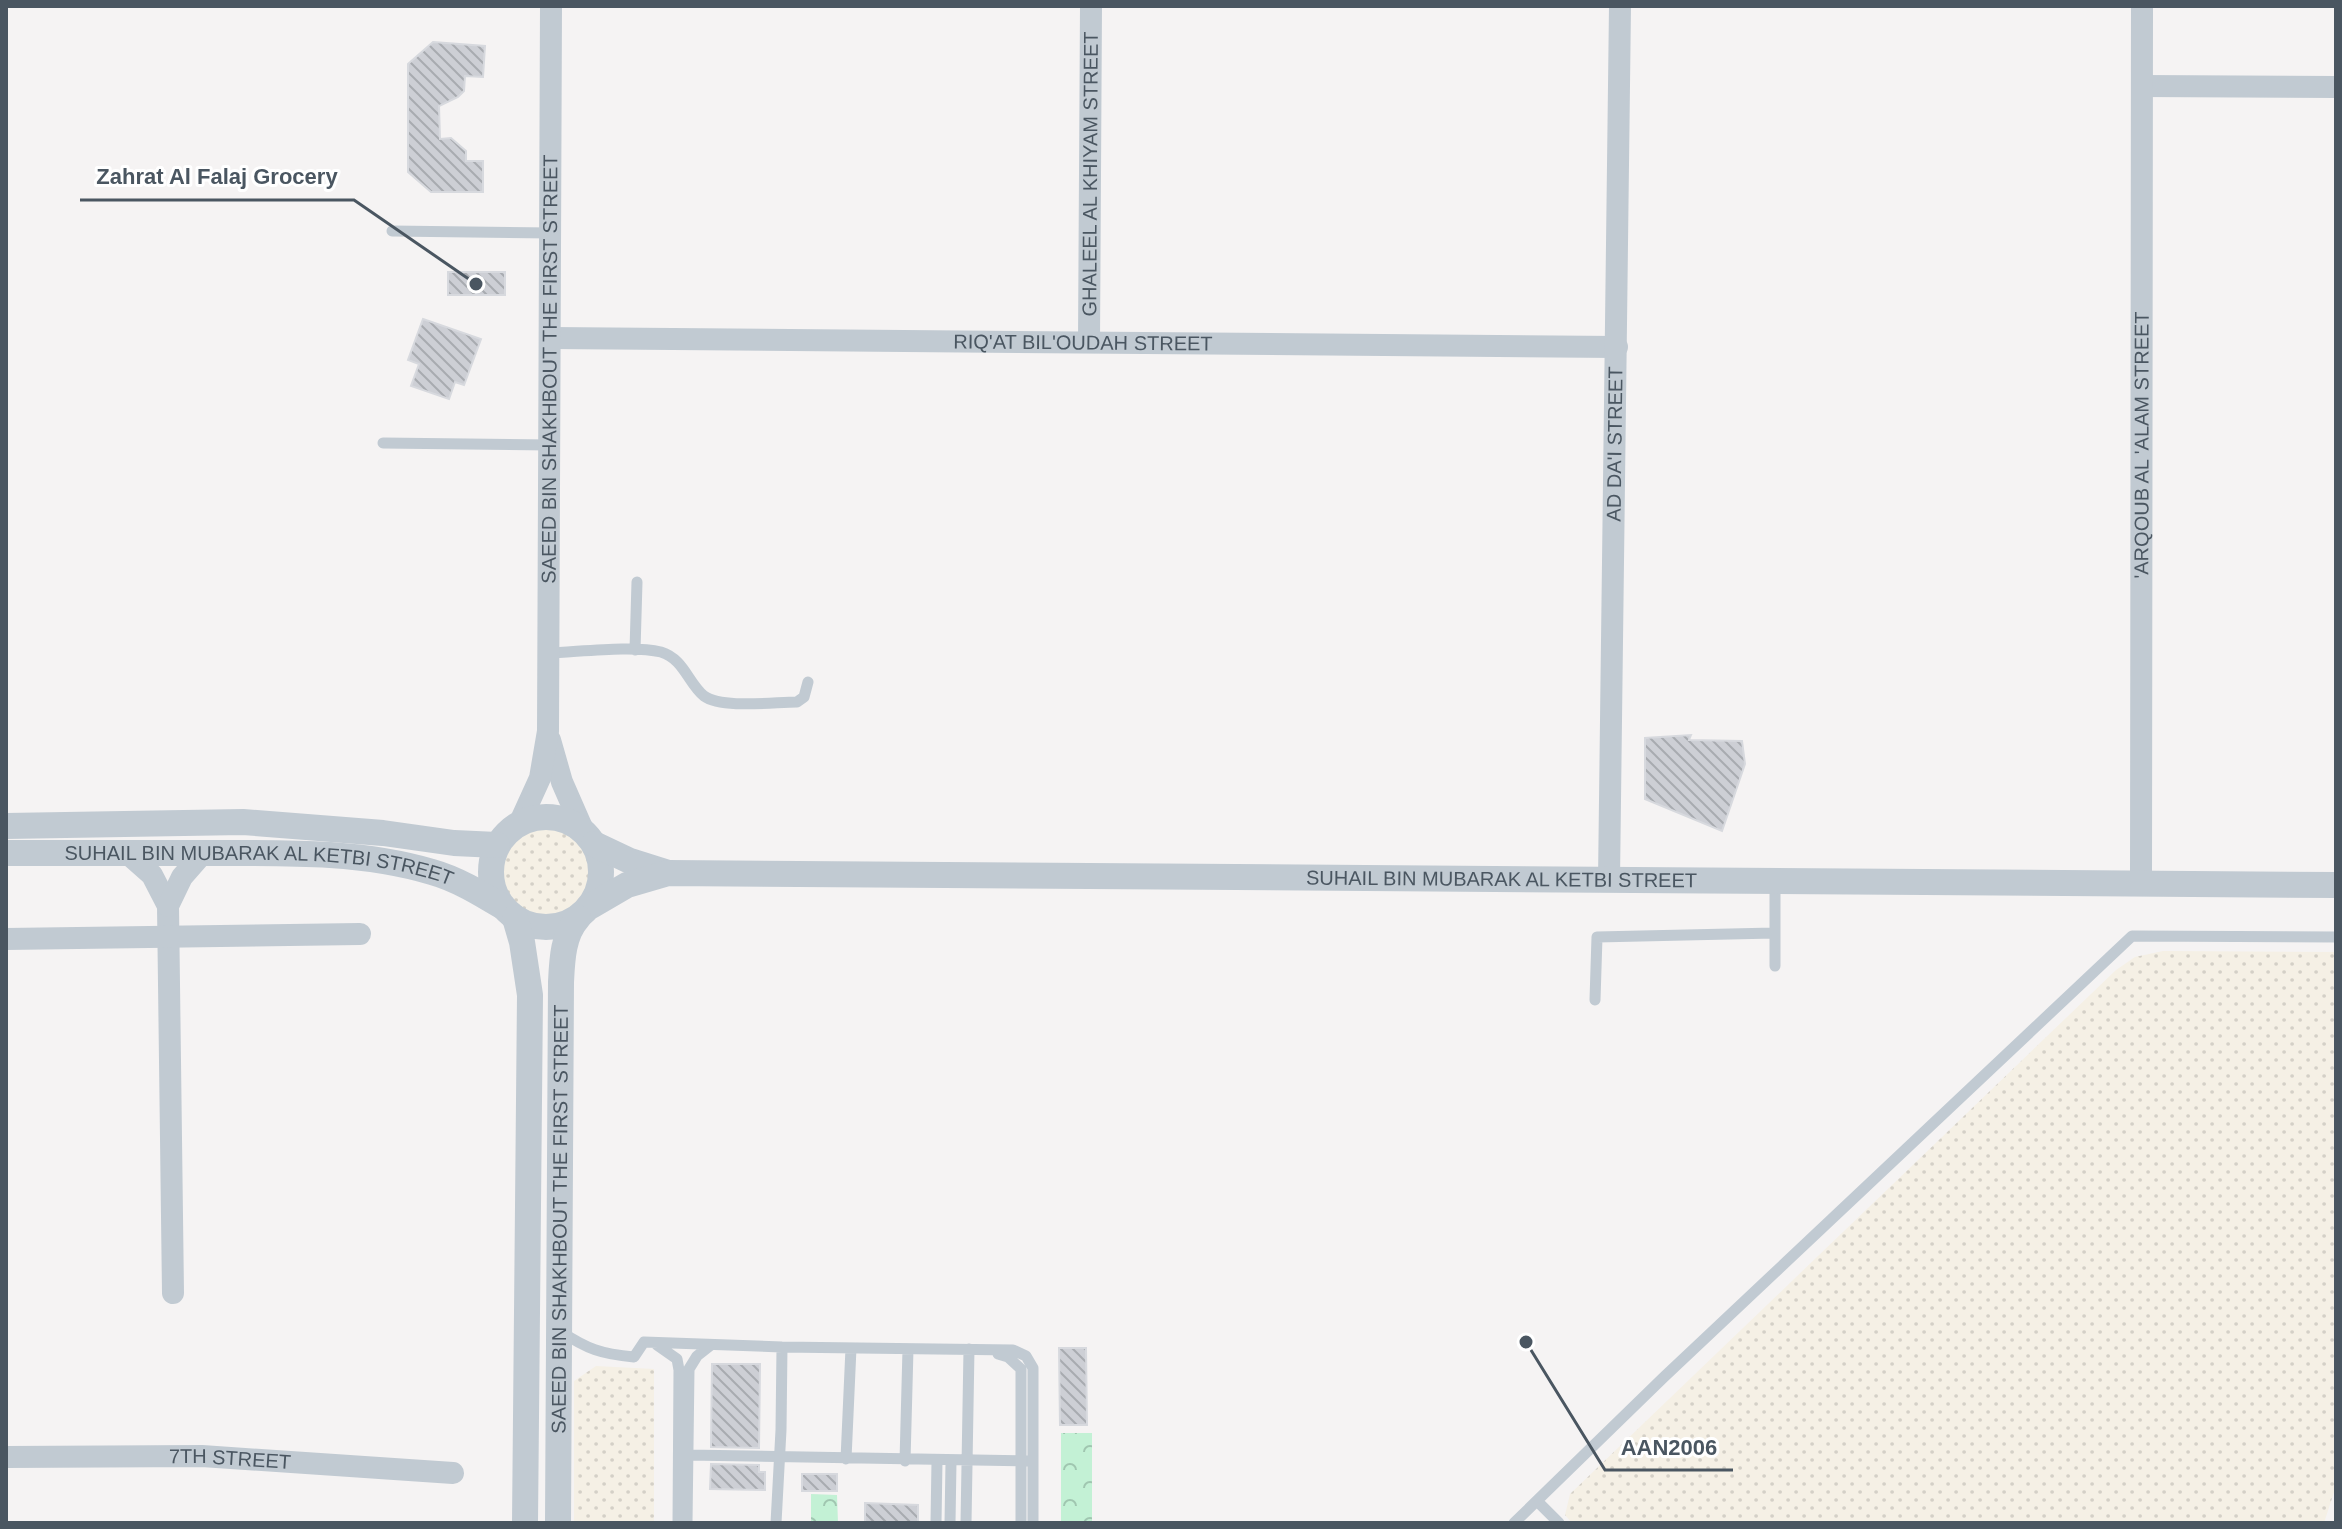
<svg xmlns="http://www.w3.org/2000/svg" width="2342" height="1529" viewBox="0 0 2342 1529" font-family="Helvetica,sans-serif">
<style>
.forest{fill:url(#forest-crowns)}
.sand{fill:url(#sand-dots)}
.building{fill:url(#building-back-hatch);stroke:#d7d9de;stroke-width:2}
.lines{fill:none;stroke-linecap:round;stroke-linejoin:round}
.service{stroke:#c1cad2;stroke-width:11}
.minor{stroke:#c1cad2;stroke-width:22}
.tertiary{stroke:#c1cad2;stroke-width:26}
.labels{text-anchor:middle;stroke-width:6;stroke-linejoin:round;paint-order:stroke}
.street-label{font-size:20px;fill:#4a5661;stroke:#fff}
.leader{fill:none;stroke:#4a5661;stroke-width:3}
.callout-dot{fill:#4a5661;stroke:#fff;stroke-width:3}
.callout-label{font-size:22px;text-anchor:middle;font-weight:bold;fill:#4a5661;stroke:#fff;stroke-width:6;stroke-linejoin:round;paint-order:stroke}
</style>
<defs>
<pattern id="forest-crowns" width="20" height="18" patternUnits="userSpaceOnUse" patternTransform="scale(2)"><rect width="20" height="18" fill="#c3f1d5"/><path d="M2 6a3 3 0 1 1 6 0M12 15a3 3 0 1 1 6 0" fill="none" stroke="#a0c6b0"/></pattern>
<pattern id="sand-dots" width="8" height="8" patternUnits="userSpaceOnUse" patternTransform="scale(2)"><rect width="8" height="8" fill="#f5f0e5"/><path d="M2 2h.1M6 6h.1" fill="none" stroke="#d4d0c7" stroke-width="1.8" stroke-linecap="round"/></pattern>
<pattern id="building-back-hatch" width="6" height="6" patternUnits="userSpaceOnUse" patternTransform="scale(2)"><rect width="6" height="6" fill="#cdcfd5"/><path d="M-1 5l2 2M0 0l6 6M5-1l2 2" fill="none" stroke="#a8abb0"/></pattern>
</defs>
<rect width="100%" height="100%" fill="#f5f3f3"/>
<path class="forest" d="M 1061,1433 L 1092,1433 L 1092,1523 L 1061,1523 Z
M 811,1494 L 837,1495 L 838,1523 L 811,1523 Z"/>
<path class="sand" d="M503 872a44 44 0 1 1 88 0a44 44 0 1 1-88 0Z
M 2163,951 L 2336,952 L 2336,1486 L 2324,1523 L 1572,1523 L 1565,1515 L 1570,1494 L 2116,970 L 2135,957 Z
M 596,1366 L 654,1369 L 654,1523 L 574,1523 L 574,1381 Z"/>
<path class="building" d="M 433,42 L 485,46 L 483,77 L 465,76 L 464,91 L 458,97 L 439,106 L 440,139 L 451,138 L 466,151 L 466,161 L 483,161 L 483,192 L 431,192 L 408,172 L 408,64 Z
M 448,272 L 505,272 L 505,295 L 448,295 Z
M 423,319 L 481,339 L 464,385 L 455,382 L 449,399 L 411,386 L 419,364 L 408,360 Z
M 1691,735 L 1689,740 L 1742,741 L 1745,764 L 1722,831 L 1645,799 L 1645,738 Z
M 1059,1348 L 1086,1348 L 1087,1425 L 1060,1425 Z
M 712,1364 L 760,1364 L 759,1448 L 711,1447 Z
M 711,1464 L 759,1465 L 759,1472 L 765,1472 L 765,1490 L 710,1489 Z
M 802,1474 L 837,1474 L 837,1491 L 802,1491 Z
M 865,1503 L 918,1505 L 918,1523 L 865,1523 Z"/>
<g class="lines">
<path class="service" d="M 392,231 L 551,233
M 383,443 L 550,445
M 635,650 L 637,582
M 548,653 C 579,652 633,645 661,652 C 684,659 688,683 704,696 C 722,709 774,702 797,702 L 804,697 L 808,682
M 1775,881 L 1775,966
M 1595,1000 L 1597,937 L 1774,933
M 560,1331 C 587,1349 601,1354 634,1357 L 644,1342
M 644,1342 L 782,1347 L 1013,1350 L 1026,1356 L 1033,1368 L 1033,1523
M 657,1345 L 677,1359 L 679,1370 L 678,1523
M 998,1354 L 1008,1357 L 1021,1369 L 1021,1523
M 688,1455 L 1032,1461
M 846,1459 L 851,1348
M 905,1461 L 908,1349
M 1537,1501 L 1559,1523
M 687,1523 L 689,1369 L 697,1356 L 711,1345
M 776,1523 L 781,1430 L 782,1347
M 936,1523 L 937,1461
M 950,1523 L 951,1462
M 966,1523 L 969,1349
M 1514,1523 L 1664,1377 L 2132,936 L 2336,937"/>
<g class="minor">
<path d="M 2142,86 L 2336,87"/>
<path id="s1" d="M 551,338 L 1617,347"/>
<path id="s2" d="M 1089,342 L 1091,6"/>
<path d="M 550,740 L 562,782 L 583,830"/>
<path id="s3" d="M 520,822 L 540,778 L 548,731 L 551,6"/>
<path d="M 126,852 L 152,875 L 168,906 L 173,1293"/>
<path id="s4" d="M 1609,880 L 1620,6"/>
<path id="s5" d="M 2141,883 L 2142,6"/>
<path d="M 168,906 L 182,877 L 203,853"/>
<path d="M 6,939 L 360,934"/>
<path id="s6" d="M 6,1457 L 202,1456 L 453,1473"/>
</g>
<g class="tertiary">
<circle cx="546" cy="872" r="55"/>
<path d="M 6,826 L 243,822 L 383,833 L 454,843 L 497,845"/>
<path d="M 594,844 L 630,861 L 668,873"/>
<path id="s7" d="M 6,853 C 71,853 136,853 201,853 C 277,853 359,850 432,872 C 457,879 480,893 503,907"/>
<path id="s8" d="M 591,906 L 627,885 L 668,873 L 2336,885"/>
<path d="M 515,918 L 522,942 L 530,995 L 525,1523"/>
<path id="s9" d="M 558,1523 L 561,982 C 562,961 563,934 578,918"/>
</g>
</g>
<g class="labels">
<g class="street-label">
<text dy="7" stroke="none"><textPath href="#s2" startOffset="168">GHALEEL AL KHIYAM STREET</textPath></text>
<text dy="7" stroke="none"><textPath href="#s1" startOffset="532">RIQ'AT BIL'OUDAH STREET</textPath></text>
<text dy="7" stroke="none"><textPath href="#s3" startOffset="458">SAEED BIN SHAKHBOUT THE FIRST STREET</textPath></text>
<text dy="7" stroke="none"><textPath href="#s4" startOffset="436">AD DA'I STREET</textPath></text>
<text dy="7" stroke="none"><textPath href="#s5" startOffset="438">'ARQOUB AL 'ALAM STREET</textPath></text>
<text dy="7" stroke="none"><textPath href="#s7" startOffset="254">SUHAIL BIN MUBARAK AL KETBI STREET</textPath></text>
<text dy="7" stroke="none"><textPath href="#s8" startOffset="918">SUHAIL BIN MUBARAK AL KETBI STREET</textPath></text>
<text dy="7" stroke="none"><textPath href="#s9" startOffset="304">SAEED BIN SHAKHBOUT THE FIRST STREET</textPath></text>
<text dy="7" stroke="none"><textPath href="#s6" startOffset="224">7TH STREET</textPath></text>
</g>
</g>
<path class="leader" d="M476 284L354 200H80M1526 1342L1605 1470H1733"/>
<g class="callout-dot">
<circle cx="476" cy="284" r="8"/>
<circle cx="1526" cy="1342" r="8"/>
</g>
<g class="callout-label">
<text x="217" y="184">Zahrat Al Falaj Grocery</text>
<text x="1669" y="1455">AAN2006</text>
</g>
<rect width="2342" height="1529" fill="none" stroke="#4a5661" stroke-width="16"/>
</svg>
